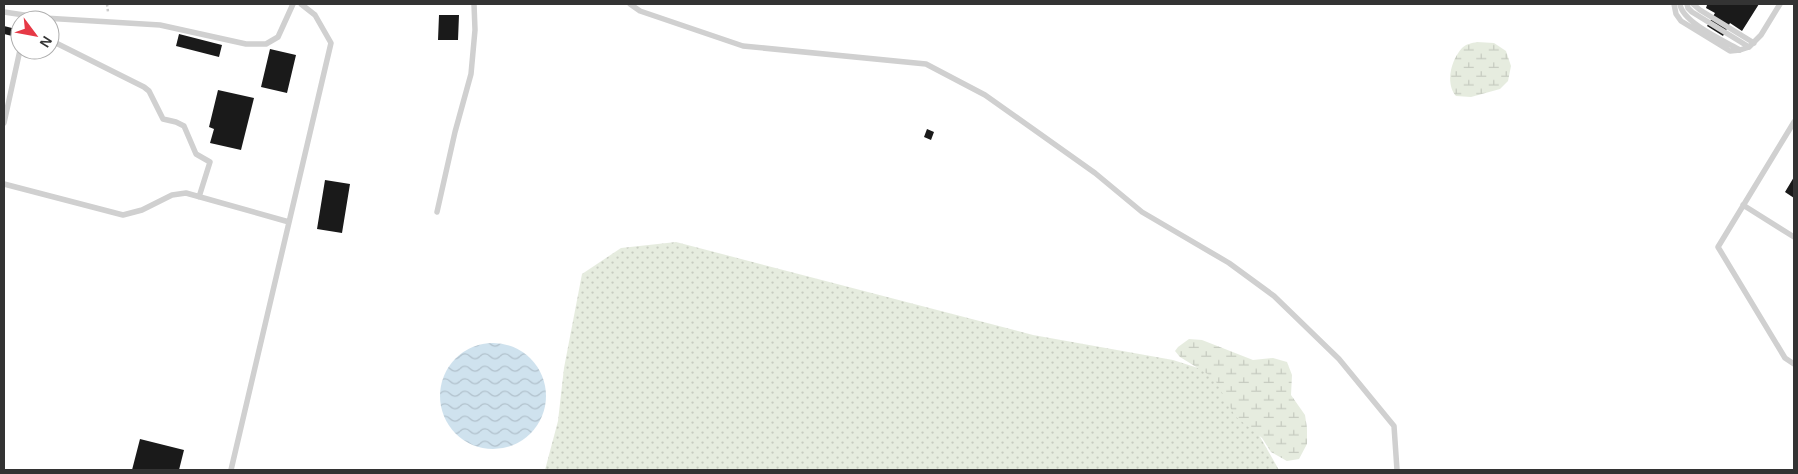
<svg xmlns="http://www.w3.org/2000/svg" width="1798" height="474" viewBox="0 0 1798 474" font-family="Arial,sans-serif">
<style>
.grass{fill:url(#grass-dots)}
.wetland{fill:url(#wetland-marsh)}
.water{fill:url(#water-waves)}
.building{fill:#1a1a1a}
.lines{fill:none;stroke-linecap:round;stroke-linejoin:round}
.path{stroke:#cdcdcd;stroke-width:2.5;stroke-dasharray:2.5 2.5;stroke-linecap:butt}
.service{stroke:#d0d0d0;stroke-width:5.5}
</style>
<defs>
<pattern id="grass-dots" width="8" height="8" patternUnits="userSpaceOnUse" patternTransform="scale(1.25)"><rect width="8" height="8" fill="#e6ecdf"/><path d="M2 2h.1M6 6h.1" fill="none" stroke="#c6cbc0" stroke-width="1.8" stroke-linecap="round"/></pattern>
<pattern id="wetland-marsh" width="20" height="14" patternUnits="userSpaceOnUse" patternTransform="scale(1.25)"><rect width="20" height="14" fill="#e6ecdf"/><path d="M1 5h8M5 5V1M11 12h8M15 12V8" fill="none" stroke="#c6cbc0"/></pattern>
<pattern id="water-waves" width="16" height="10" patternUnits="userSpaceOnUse" patternTransform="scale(1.25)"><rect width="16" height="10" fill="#cfe2ee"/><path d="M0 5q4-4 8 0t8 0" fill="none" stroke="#b2c2cd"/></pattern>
</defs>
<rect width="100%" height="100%" fill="#fff"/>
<path class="grass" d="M 676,242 L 1033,335 L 1173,360 L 1220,375 L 1243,407 L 1279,470 L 545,470 L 558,421 L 564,368 L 582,274 L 621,248 Z"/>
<path class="wetland" d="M 1477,42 L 1494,43 L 1506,51 L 1511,66 L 1508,81 L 1500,89 L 1471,97 L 1456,96 C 1445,83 1451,60 1462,48 C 1466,44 1472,43 1477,42 Z
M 1189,339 L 1202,340 L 1253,360 L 1273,358 L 1287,362 L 1292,375 L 1291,395 L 1305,415 L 1307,428 L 1307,444 L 1299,459 L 1287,461 L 1271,452 L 1262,438 L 1235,416 L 1214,378 L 1180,357 L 1175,351 L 1178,347 Z"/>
<path class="water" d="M440 396a53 53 0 1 1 106 0a53 53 0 1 1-106 0Z"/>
<path class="building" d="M 1704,4 L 1759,4 L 1742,31 L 1730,23 L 1723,36 L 1707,26 L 1715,13 L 1706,8 L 1707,5 Z
M 439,15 L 459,15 L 458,40 L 438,40 Z
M 4,26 L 20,30 L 20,38 L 4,34 Z
M 179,34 L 222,45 L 219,57 L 176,46 Z
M 270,49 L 296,55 L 287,93 L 261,87 Z
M 218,90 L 254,98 L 241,150 L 210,143 L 214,129 L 209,127 Z
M 927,129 L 934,132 L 931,140 L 924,137 Z
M 1794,177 L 1794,198 L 1785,192 Z
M 325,180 L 350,184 L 342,233 L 317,229 Z
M 140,439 L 184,450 L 179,470 L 132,470 Z"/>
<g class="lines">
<path class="path" d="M 107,4 L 108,12"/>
<path class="service" d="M 630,4 L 640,11 L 743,46 L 926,64 L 985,95 L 1095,173 L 1142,212 L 1229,263 L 1274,296 L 1339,359 L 1394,426 L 1397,470
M 1674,4 L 1676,14 L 1681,21 L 1730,51 L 1740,50 L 1749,47 L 1761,35 L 1780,4
M 1680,4 C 1682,22 1724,41 1740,50
M 1687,4 L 1688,8 L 1692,12 L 1749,47
M 1693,4 L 1700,10 L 1754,43
M 4,12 L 44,18 L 160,25 L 246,44 L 266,44 L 278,37 L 293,4
M 50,40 L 144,87 L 149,91 L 163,119 L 176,122 L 184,126 L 196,154 L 210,162 L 199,197
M 1794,122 L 1718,247 L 1785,358 L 1794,364
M 4,123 L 20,50
M 4,184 L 123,215 L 142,210 L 172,195 L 186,193 L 289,222
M 1743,205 L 1794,237
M 437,212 L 455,132 L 471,74 L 475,30 L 474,4
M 231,470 L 331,43 L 315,15 L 301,4"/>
</g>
<rect width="1798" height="474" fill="none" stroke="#333333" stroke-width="10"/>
<g transform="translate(35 35) rotate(122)"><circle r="24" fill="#ffffff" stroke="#adadad"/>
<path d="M0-4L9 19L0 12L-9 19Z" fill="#e63946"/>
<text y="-8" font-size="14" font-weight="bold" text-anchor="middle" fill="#333333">N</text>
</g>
</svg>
